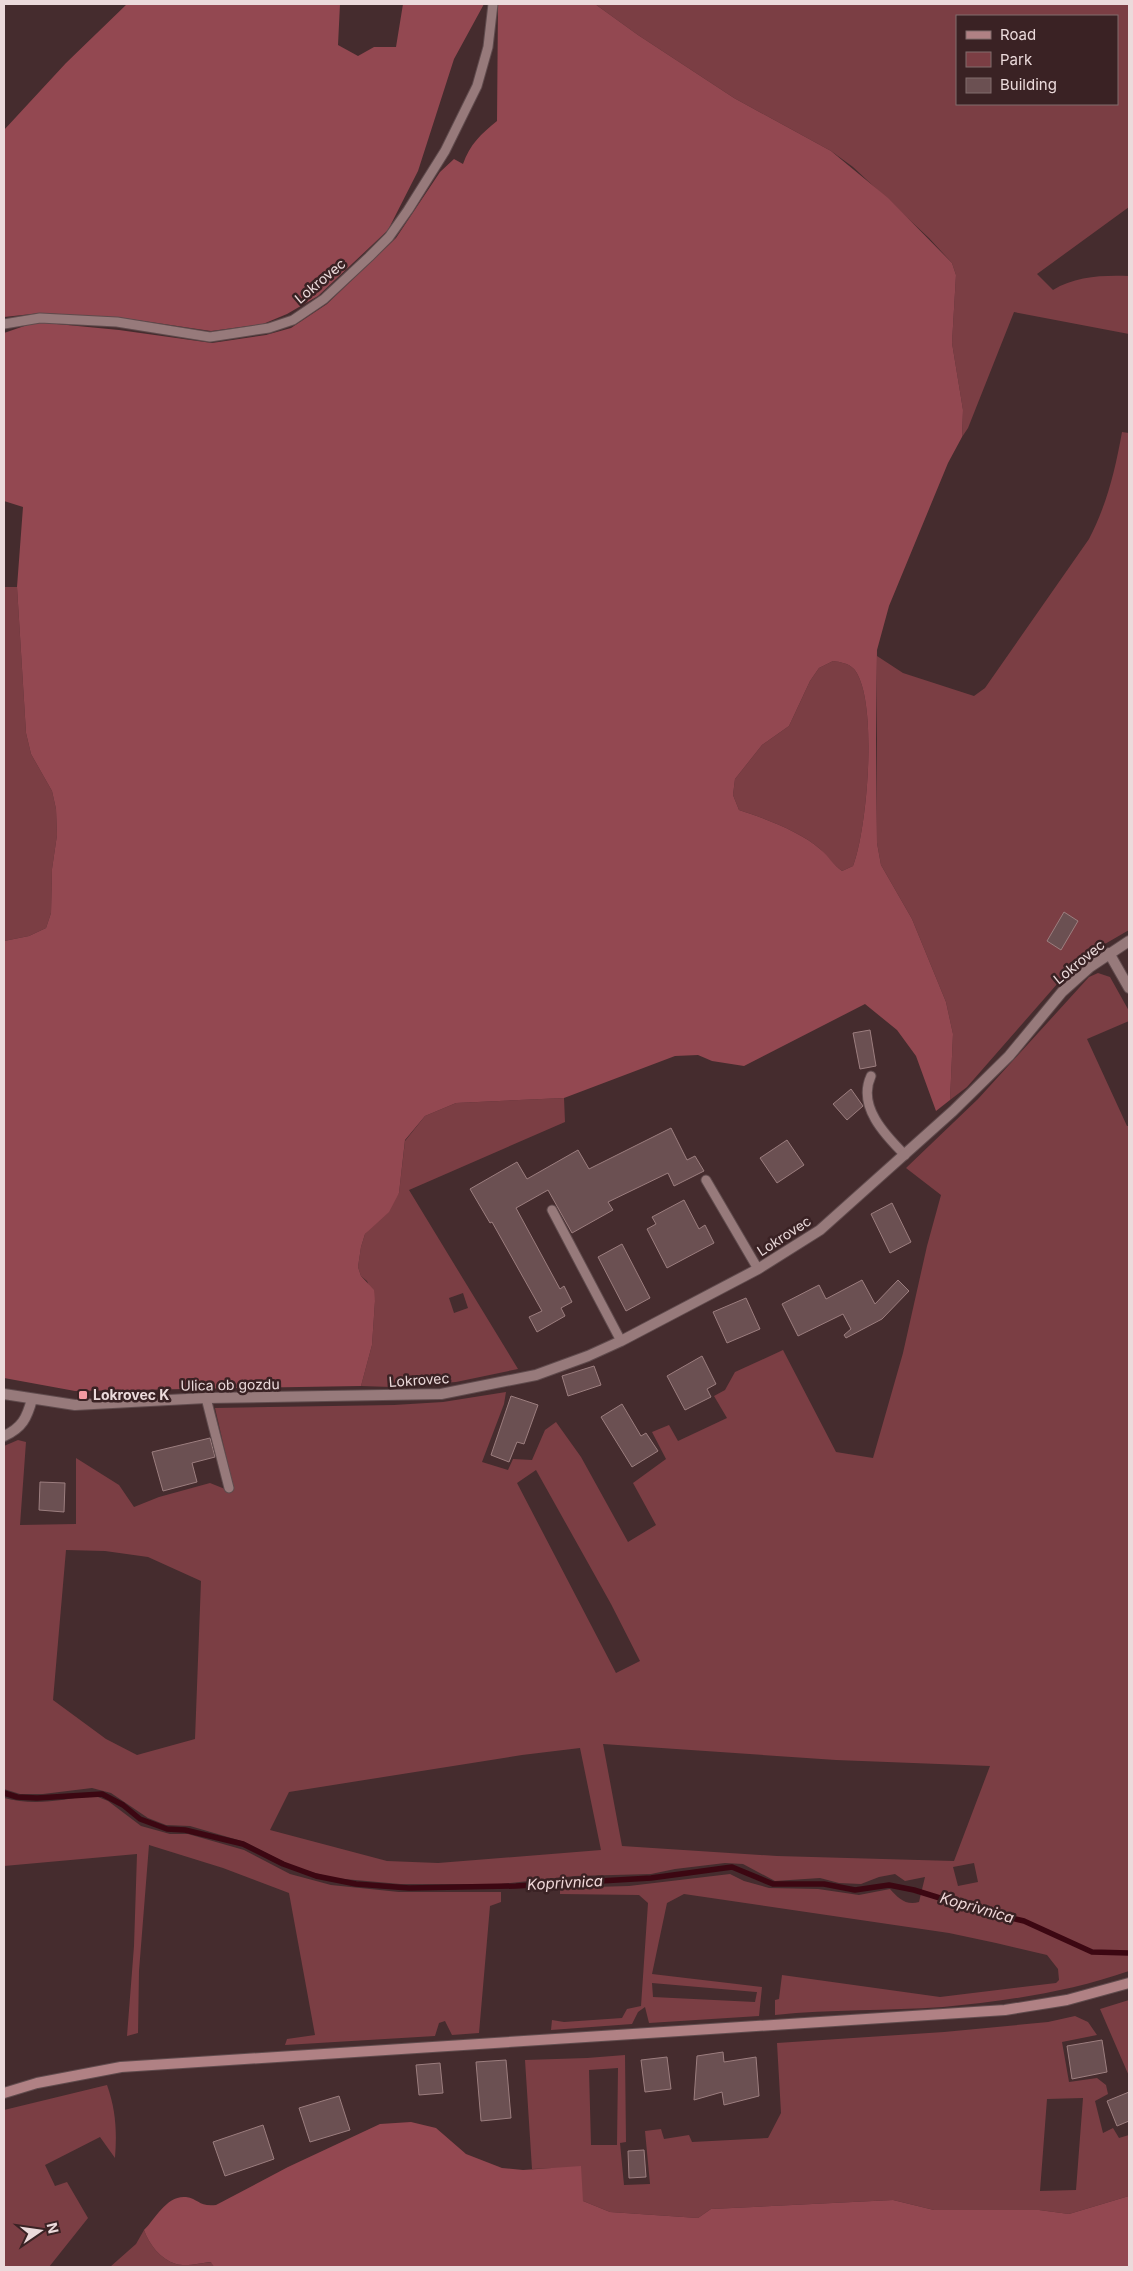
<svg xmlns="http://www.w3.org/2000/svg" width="1133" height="2271" viewBox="0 0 1133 2271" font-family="Inter,sans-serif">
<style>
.green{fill:#7b3e44;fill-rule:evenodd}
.forest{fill:#934851;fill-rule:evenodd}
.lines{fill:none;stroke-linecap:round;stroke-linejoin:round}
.stream{stroke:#3c0712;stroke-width:5.5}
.building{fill:#6b5052;stroke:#9c7e7f}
.lane-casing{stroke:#604b4d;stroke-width:11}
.street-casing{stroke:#604b4d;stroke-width:12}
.secondary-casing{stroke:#604b4d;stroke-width:12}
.lane{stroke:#977a7b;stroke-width:9}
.street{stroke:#977a7b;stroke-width:10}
.secondary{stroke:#b08184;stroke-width:10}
.poi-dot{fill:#f49aa2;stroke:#3a2224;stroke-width:2}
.labels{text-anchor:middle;stroke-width:5;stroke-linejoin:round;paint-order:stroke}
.street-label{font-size:14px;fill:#ebdadb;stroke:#3a2224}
.poi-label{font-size:14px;font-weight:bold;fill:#ebdadb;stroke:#3a2224;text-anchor:start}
.water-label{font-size:15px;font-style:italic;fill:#f0d8d9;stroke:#3a2224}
</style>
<rect width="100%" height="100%" fill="#452c2e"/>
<path class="green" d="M 595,4 L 1129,4 L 1129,207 L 1037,274 L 1053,290 C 1075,276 1104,275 1129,276 L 1129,334 L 1014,312 L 968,428 L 962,437 L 963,410 L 952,343 L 956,275 L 952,263 L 929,238 L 853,167 L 831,151 L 734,98 L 638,35 ZM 957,16 L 1117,16 L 1117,104 L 957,104 Z
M 1122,432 L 1129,433 L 1129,930 L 1098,948 L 1072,967 L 967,1087 L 950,1100 L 953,1034 L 946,1002 L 912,919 L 881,865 L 877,843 L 877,656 L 903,673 L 974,696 L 985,688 L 1089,539 C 1107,504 1115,471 1122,432 Z
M 4,587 L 17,587 L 26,733 L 31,754 L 52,791 L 56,809 L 57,835 L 52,869 L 51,913 L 46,928 L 29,936 L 4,941 Z
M 833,661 C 840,662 848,663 854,669 C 879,699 867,831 853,866 L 842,871 C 833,865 828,856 820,849 C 801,832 764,818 739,810 L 733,795 L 735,779 L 762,745 L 789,726 L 810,681 L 819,668 Z
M 1098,973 L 1110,977 L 1129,1011 L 1129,1021 L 1087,1039 L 1127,1126 L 1129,1126 L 1129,1971 C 1069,1992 1006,2001 943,2007 C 887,2011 831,2009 775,2015 L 775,2000 L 779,1999 L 782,1975 L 940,1997 L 1056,1983 L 1059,1980 L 1058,1969 L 1047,1955 L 996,1943 L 949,1933 L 684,1894 L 667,1903 L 652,1974 L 762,1987 L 759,2016 L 649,2023 L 645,2007 L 638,2012 L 632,2024 L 551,2030 L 552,2020 L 564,2022 L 622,2018 L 627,2009 L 641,2006 L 648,1903 L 639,1895 L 560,1894 L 560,1888 L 629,1886 L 730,1874 L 744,1881 L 769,1888 L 818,1889 L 859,1895 L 890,1889 C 898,1898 906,1906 919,1902 L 925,1877 L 905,1881 L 895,1874 L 879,1877 L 861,1884 L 839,1883 L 820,1878 L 775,1881 L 743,1864 L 725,1863 L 675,1869 L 651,1874 L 575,1876 L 501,1884 L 400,1884 L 333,1878 L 294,1867 L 245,1842 L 190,1826 L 166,1825 L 148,1818 L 111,1793 L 92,1788 L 43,1794 L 20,1794 L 4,1789 L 4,1446 L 18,1440 L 26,1442 L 20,1525 L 76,1524 L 76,1458 L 119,1485 L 134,1507 L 159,1497 L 210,1483 L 225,1489 L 233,1486 L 215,1408 L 394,1405 L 443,1402 L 506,1392 L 504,1404 L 482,1462 L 508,1470 L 513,1459 L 532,1460 L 545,1430 L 556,1422 L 581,1457 L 628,1542 L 656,1525 L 633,1483 L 666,1459 L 652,1432 L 669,1425 L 678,1441 L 727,1418 L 714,1396 L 725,1390 L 735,1372 L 783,1350 L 836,1452 L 873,1458 L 903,1353 L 927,1246 L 941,1195 L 906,1168 L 978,1099 L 1089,977 ZM 536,1470 L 611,1604 L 640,1661 L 616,1673 L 517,1483 ZM 66,1550 L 105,1551 L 148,1557 L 201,1581 L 195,1739 L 137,1755 L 106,1739 L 53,1700 ZM 603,1744 L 836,1760 L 990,1766 L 954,1861 L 777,1856 L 622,1846 ZM 580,1748 L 601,1850 L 438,1863 L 387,1861 L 270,1830 L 289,1792 L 522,1755 ZM 974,1863 L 978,1882 L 958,1886 L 953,1867 ZM 652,1983 L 756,1992 L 757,1992 L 755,2002 L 653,1997 Z
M 564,1098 L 565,1122 L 409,1190 L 518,1369 L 456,1382 L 391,1387 L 361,1386 L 372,1345 L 375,1301 L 367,1281 L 361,1276 L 358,1267 L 361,1247 L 365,1234 L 399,1193 L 405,1141 L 425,1116 L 456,1103 ZM 463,1293 L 468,1308 L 454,1313 L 449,1298 Z
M 93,1795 L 108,1801 L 141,1826 L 170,1834 L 188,1834 L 244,1850 L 290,1874 L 331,1885 L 399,1892 L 501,1892 L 501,1902 L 490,1906 L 479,2033 L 452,2035 L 445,2021 L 439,2023 L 435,2036 L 285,2045 L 287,2039 L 315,2035 L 289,1893 L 223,1868 L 149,1845 L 139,1971 L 138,2033 L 127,2036 L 134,1946 L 137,1854 L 4,1866 L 4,1798 C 34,1806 63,1800 93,1795 Z
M 1129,2000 L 1129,2076 L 1100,2009 Z
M 1075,2016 L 1088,2022 L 1097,2035 L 1062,2042 L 1069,2082 L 1097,2078 L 1106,2085 L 1108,2094 L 1095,2101 L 1103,2133 L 1113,2128 L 1119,2138 L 1129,2135 L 1129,2196 L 1069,2214 L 1039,2210 L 934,2210 L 893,2200 L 711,2209 L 698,2218 L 610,2212 L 583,2201 L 558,2168 L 532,2169 L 525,2060 L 587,2058 L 625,2055 L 626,2142 L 620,2143 L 624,2185 L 650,2184 L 645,2131 L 661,2129 L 664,2139 L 689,2135 L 692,2142 L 768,2138 L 781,2113 L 777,2043 L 944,2032 L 1048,2022 ZM 618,2068 L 617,2145 L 591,2145 L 589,2070 ZM 1083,2098 L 1076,2190 L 1040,2191 L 1047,2099 Z
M 107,2085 C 116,2110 117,2132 115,2158 L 100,2137 L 45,2165 L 55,2186 L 67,2182 L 88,2218 L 49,2267 L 4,2267 L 4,2110 Z
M 144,2230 C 149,2244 160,2259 176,2264 C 186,2267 201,2263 212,2262 L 214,2267 L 110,2267 L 136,2244 Z"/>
<path class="forest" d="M 127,4 L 340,4 L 338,45 L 358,56 L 374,47 L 396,47 L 403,4 L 484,4 L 454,59 L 418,171 L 388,230 L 318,296 L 287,314 L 263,324 L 211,331 L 123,318 L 41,313 L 4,317 L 4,130 L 66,63 Z
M 498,4 L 595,4 L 638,35 L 734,98 L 831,151 L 888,198 L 952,263 L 956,275 L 952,343 L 963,410 L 962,437 L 948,463 L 889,606 L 877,650 L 876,739 L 877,843 L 881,865 L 912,919 L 946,1002 L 953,1034 L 950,1100 L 936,1111 L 916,1056 L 897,1030 L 865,1004 L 744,1066 L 712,1061 L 698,1055 L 675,1056 L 564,1098 L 456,1103 L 425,1116 L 405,1140 L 399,1193 L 389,1212 L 365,1234 L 361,1247 L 358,1267 L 361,1276 L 374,1290 L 375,1301 L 372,1345 L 361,1386 L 75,1391 L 4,1378 L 4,941 L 29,936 L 46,928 L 51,913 L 52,869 L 57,835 L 56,809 L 52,791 L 31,754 L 26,733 L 17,587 L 23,507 L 4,501 L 4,333 L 36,322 L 119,330 L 212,343 L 266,335 L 291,328 L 327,304 L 396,238 L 440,172 L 454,159 L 463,164 C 470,144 481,134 497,121 ZM 833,661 C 840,662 848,663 854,669 C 879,699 867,831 853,866 L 842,871 C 833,865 829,856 820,849 C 801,832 764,818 739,810 L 733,795 L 735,779 L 762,745 L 789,726 L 810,681 L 819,668 Z
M 411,2122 L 436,2128 L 466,2154 L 502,2168 L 523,2170 L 581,2166 L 583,2201 L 610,2212 L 698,2218 L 711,2209 L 893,2200 L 934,2210 L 1039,2210 L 1069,2214 L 1129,2196 L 1129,2267 L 214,2267 L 211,2262 C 201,2263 186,2267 176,2264 C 160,2259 149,2244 144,2230 C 156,2218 167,2195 186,2197 C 199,2199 199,2207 216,2205 L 288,2167 L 380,2124 Z"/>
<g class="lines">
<path class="stream" d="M 4,1793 L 17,1797 L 37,1798 L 102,1794 L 123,1805 L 140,1819 L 167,1829 L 185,1830 L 243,1844 L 283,1864 L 316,1876 L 356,1884 L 409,1888 L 516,1886 L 651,1878 L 732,1867 L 773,1884 L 824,1884 L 855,1890 L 889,1885 L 914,1890 L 982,1911 L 1024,1921 L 1092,1952 L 1129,1953"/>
</g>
<path class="building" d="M 1064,912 L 1078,921 L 1061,950 L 1047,941 Z
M 870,1030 L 876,1066 L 860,1069 L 853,1033 Z
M 851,1089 L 863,1106 L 847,1120 L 833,1104 Z
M 671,1128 L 687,1160 L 695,1156 L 704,1171 L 674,1186 L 668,1173 L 608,1202 L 613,1210 L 572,1233 L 548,1190 L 516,1208 L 560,1289 L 564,1286 L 572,1302 L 561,1308 L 565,1316 L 537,1332 L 529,1317 L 542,1311 L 492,1222 L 490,1223 L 470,1189 L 517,1162 L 527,1179 L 578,1150 L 589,1169 Z
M 787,1140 L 804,1165 L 777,1183 L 760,1158 Z
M 684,1200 L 699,1229 L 705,1225 L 714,1243 L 667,1268 L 647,1229 L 656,1224 L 652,1217 Z
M 892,1203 L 911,1242 L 890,1253 L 871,1214 Z
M 622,1244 L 650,1298 L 626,1311 L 598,1257 Z
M 862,1280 L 875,1304 L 898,1280 L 909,1291 L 882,1319 L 846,1338 L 844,1335 L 851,1329 L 843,1314 L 798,1336 L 782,1304 L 819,1285 L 826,1299 Z
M 746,1298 L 760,1329 L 727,1343 L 713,1312 Z
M 702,1356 L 716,1384 L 707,1389 L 711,1397 L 685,1410 L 667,1376 Z
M 594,1366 L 601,1385 L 568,1396 L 562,1376 Z
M 511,1396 L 538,1405 L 524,1444 L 517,1442 L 509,1462 L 491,1455 Z
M 622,1404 L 641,1436 L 646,1433 L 658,1451 L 632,1467 L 601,1417 Z
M 210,1438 L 215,1457 L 192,1463 L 197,1482 L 163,1491 L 152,1452 Z
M 40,1482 L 65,1483 L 64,1512 L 39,1510 Z
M 1102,2040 L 1107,2072 L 1072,2079 L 1067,2046 Z
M 723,2052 L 724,2062 L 756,2057 L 759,2096 L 724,2105 L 722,2092 L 694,2100 L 697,2056 Z
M 667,2057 L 671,2089 L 645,2092 L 641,2060 Z
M 506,2060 L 511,2118 L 481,2121 L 476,2062 Z
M 440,2063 L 443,2093 L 419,2095 L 416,2065 Z
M 1129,2092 L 1129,2121 L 1117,2126 L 1107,2101 Z
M 339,2096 L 350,2130 L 310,2142 L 299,2108 Z
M 263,2125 L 274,2159 L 225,2176 L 213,2142 Z
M 644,2150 L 646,2177 L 629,2178 L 628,2151 Z"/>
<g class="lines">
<defs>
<path id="lane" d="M 4,324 L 40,318 L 117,322 L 210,337 L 269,328 L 293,320 L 324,299 L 369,257 L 389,237 L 408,210 L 445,151 L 477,86 L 488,47 L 493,4
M 871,1076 C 857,1106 885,1135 905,1155
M 706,1180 L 758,1269
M 552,1210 L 621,1341
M 206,1398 L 229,1488"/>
<path id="street" d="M 1109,953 L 1129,988
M 4,1394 L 75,1405 L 206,1398 L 441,1394 L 536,1375 L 588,1356 L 621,1341 L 758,1269 L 820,1230 L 953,1111 L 1009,1056 L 1062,992 L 1090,967 L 1129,941
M 4,1436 C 22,1428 27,1418 32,1399"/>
<path id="secondary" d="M 4,2093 L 37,2083 L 121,2067 L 1005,2010 L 1067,2000 L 1129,1983"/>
</defs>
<use href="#lane" class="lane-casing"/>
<use href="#street" class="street-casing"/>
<use href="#secondary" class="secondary-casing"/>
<use href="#lane" class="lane"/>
<use href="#street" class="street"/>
<use href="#secondary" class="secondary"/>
</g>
<rect class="poi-dot" x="78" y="1390" width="10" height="10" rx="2.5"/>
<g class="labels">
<g class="street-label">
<text transform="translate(320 281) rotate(-40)" y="5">Lokrovec</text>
<text transform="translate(1079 962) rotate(-39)" y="5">Lokrovec</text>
<text transform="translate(784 1236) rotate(-33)" y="5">Lokrovec</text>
<text transform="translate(419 1380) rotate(-4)" y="5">Lokrovec</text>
<text transform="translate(230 1385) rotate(-1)" y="5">Ulica ob gozdu</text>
</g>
<g class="poi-label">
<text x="93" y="1400">Lokrovec K</text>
</g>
<g class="water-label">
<text transform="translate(565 1883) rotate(-3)" y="5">Koprivnica</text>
<text transform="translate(977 1908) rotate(16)" y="5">Koprivnica</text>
</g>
</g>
<rect width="1133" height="2271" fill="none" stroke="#ebdadb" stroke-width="10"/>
<rect x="956" y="15" width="162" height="90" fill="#3a2224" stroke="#816c6d"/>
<rect x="966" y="31" width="25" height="8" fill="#b08184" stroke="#816c6d"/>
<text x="1000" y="40" font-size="15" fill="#ebdadb">Road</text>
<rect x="966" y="52" width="25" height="15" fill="#7b3e44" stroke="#816c6d"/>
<text x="1000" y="65" font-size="15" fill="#ebdadb">Park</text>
<rect x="966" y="78" width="25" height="15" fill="#6b5052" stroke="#816c6d"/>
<text x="1000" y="90" font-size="15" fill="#ebdadb">Building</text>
<g transform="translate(40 2231) rotate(77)" stroke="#3a2224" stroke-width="4" paint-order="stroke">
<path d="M0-4L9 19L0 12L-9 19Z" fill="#ebdadb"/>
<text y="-8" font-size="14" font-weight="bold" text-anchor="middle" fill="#ebdadb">N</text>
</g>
</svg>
